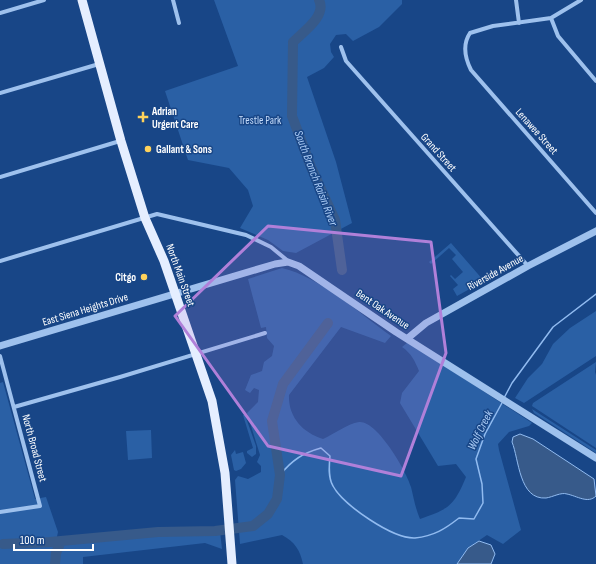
<svg xmlns="http://www.w3.org/2000/svg" width="596" height="564" viewBox="0 0 596 564" font-family="'Sofia Sans Condensed',sans-serif">
<style>
.green{fill:#2a60a5}
.water{fill:#375a8a;stroke:#91bbf0}
.lines{fill:none;stroke-linecap:round;stroke-linejoin:round}
.stream{stroke:#91bbf0;stroke-width:1.5}
.river{stroke:#375a8a;stroke-width:10}
.minor{stroke:#9ec1ed;stroke-width:4}
.tertiary{stroke:#9ec1ed;stroke-width:7}
.primary{stroke:#e5eeff;stroke-width:9}
.marked{fill:#b080d9;fill-opacity:0.2;stroke:#b080d9;stroke-width:3;stroke-linejoin:round}
.poi-dot{fill:#ffd25b;stroke:#184687;stroke-width:1.5}
.labels{text-anchor:middle;stroke-width:3;stroke-linejoin:round;paint-order:stroke}
.poi-label{font-size:11px;font-weight:bold;fill:#fff;stroke:#184687;text-anchor:start}
.park-label{font-size:11px;fill:#c4dbfa;stroke:#184687}
.street-label{font-size:11px;fill:#fff;stroke:#184687}
.water-label{font-size:12px;font-style:italic;fill:#aacbf5;stroke:#184687}
</style>
<rect width="100%" height="100%" fill="#184687"/>
<path class="green" d="M 214,0 L 402,0 L 402,4 L 379,27 L 353,41 L 346,34 L 336,35 L 330,44 L 331,52 L 334,57 L 324,68 L 307,77 L 336,162 L 352,223 L 296,253 L 283,251 L 268,240 L 240,228 L 253,206 L 248,190 L 229,168 L 188,160 L 165,91 L 238,66 Z
M 451,243 L 484,281 L 457,296 L 453,289 L 458,285 L 450,276 L 451,275 L 455,279 L 463,272 L 452,259 L 456,255 L 449,248 L 431,264 L 429,262 Z
M 282,268 C 320,277 359,313 391,336 L 385,343 L 341,327 L 289,395 C 288,417 303,433 323,439 C 334,434 347,424 359,422 C 377,420 407,472 411,487 C 414,499 415,507 420,519 C 449,509 454,506 466,477 L 456,464 L 438,466 L 400,403 L 402,393 L 419,371 C 415,361 411,353 402,347 L 408,342 L 532,423 L 529,426 L 509,432 L 498,444 L 499,450 L 521,530 L 503,544 L 487,535 L 468,548 L 457,564 L 303,564 C 300,550 295,542 282,535 L 240,544 L 235,480 L 238,476 L 248,479 L 261,472 L 261,466 L 257,462 L 260,455 L 247,413 L 258,402 L 259,390 L 254,388 L 250,393 L 245,390 L 251,375 L 262,371 L 264,362 L 272,356 L 274,346 L 267,338 L 266,327 L 261,328 L 248,279 Z
M 596,311 L 596,356 L 524,403 L 515,398 L 528,378 L 542,364 L 553,344 L 570,328 Z
M 596,362 L 595,372 L 596,375 L 596,448 L 532,406 L 533,403 Z
M 3,382 L 35,499 L 46,497 L 58,532 L 51,564 L 0,564 L 0,383 Z
M 532,409 L 596,450 L 596,453 L 534,413 Z
M 243,415 L 245,415 L 256,446 L 256,454 L 252,457 L 247,453 L 247,451 L 253,448 Z
M 151,430 L 152,458 L 128,460 L 126,431 Z
M 235,450 L 236,454 L 243,452 L 246,463 L 241,469 L 236,471 L 234,470 L 231,455 Z
M 220,531 L 222,549 L 205,543 L 83,557 L 83,564 L 55,564 L 56,553 L 61,541 L 158,532 Z"/>
<path class="water" d="M 520,434 L 533,439 L 594,479 L 596,496 C 588,504 577,496 567,494 C 561,492 553,497 546,498 C 519,500 519,459 512,442 L 513,437 Z
M 479,541 L 491,545 L 495,554 L 491,564 L 457,564 L 468,548 Z"/>
<g class="lines">
<path class="stream" d="M 504,398 L 512,383 L 553,327 L 596,294
M 280,475 C 292,460 303,453 321,448 L 330,456 C 329,466 328,478 333,486 C 343,505 393,539 415,538 C 434,536 445,529 459,518 L 474,519 L 483,503 L 482,484 L 476,459 L 485,434 L 503,401"/>
<path class="river" d="M 319,0 C 327,16 303,32 293,42 L 292,116 L 311,167 L 335,220 L 342,270
M 3,544 L 50,542 L 158,532 L 215,531 L 253,526 L 268,514 L 277,499 L 280,475 L 272,421 L 283,384 L 328,323
M 55,564 L 56,553 L 61,541"/>
<path class="minor" d="M 173,0 L 179,23
M 516,0 L 519,23
M 581,0 L 551,18 L 493,26 L 470,33 C 462,45 465,58 471,70 L 596,213
M 0,13 L 44,0
M 551,18 L 558,36 L 596,81
M 341,47 L 346,61 L 528,266
M 0,93 L 99,64
M 0,177 L 120,141
M 0,261 L 157,214 L 246,235 L 271,247 L 288,261
M 0,356 L 40,506 L 0,512
M 14,407 L 120,377 L 265,333"/>
<path class="tertiary" d="M 408,338 L 426,323 L 528,266 L 596,231
M 0,346 L 275,264 L 288,262 L 299,266 L 396,332 L 596,458"/>
<path class="primary" d="M 82,0 L 121,141 L 145,218 L 164,261 L 212,401 L 225,473 L 232,564"/>
</g>
<path class="marked" d="M 268,226 L 431,242 L 446,353 L 401,476 L 268,446 L 175,316 Z"/>
<g class="poi-dot">
<path d="M141 111h4v4h4v4h-4v4h-4v-4h-4v-4h4z"/>
<circle cx="148" cy="149" r="4"/>
<circle cx="144" cy="277" r="4"/>
</g>
<g class="labels">
<g class="poi-label">
<text x="152" y="115">Adrian<tspan x="152" dy="13">Urgent Care</tspan></text>
<text x="156" y="153">Gallant &amp; Sons</text>
<text x="136" y="281" text-anchor="end">Citgo</text>
</g>
<g class="park-label">
<text x="260" y="124">Trestle Park</text>
</g>
<g class="street-label">
<text transform="translate(537 131) rotate(48)" y="4">Lenawee Street</text>
<text transform="translate(439 152) rotate(48)" y="4">Grand Street</text>
<text transform="translate(495 272) rotate(-29)" y="4">Riverside Avenue</text>
<text transform="translate(181 275) rotate(70)" y="4">North Main Street</text>
<text transform="translate(85 309) rotate(-17)" y="4">East Siena Heights Drive</text>
<text transform="translate(383 309) rotate(34)" y="4">Bent Oak Avenue</text>
<text transform="translate(35 448) rotate(75)" y="4">North Broad Street</text>
</g>
<g class="water-label">
<text transform="translate(316 178) rotate(69)" y="4">South Branch Raisin River</text>
<text transform="translate(480 430) rotate(-64)" y="4">Wolf Creek</text>
</g>
</g>
<path d="M14 544v6h79v-6" fill="none" stroke="#ffffff" stroke-width="2"/>
<text x="20" y="544" font-size="12" fill="#ffffff" stroke="#184687" stroke-width="3" paint-order="stroke">100 m</text>
</svg>
